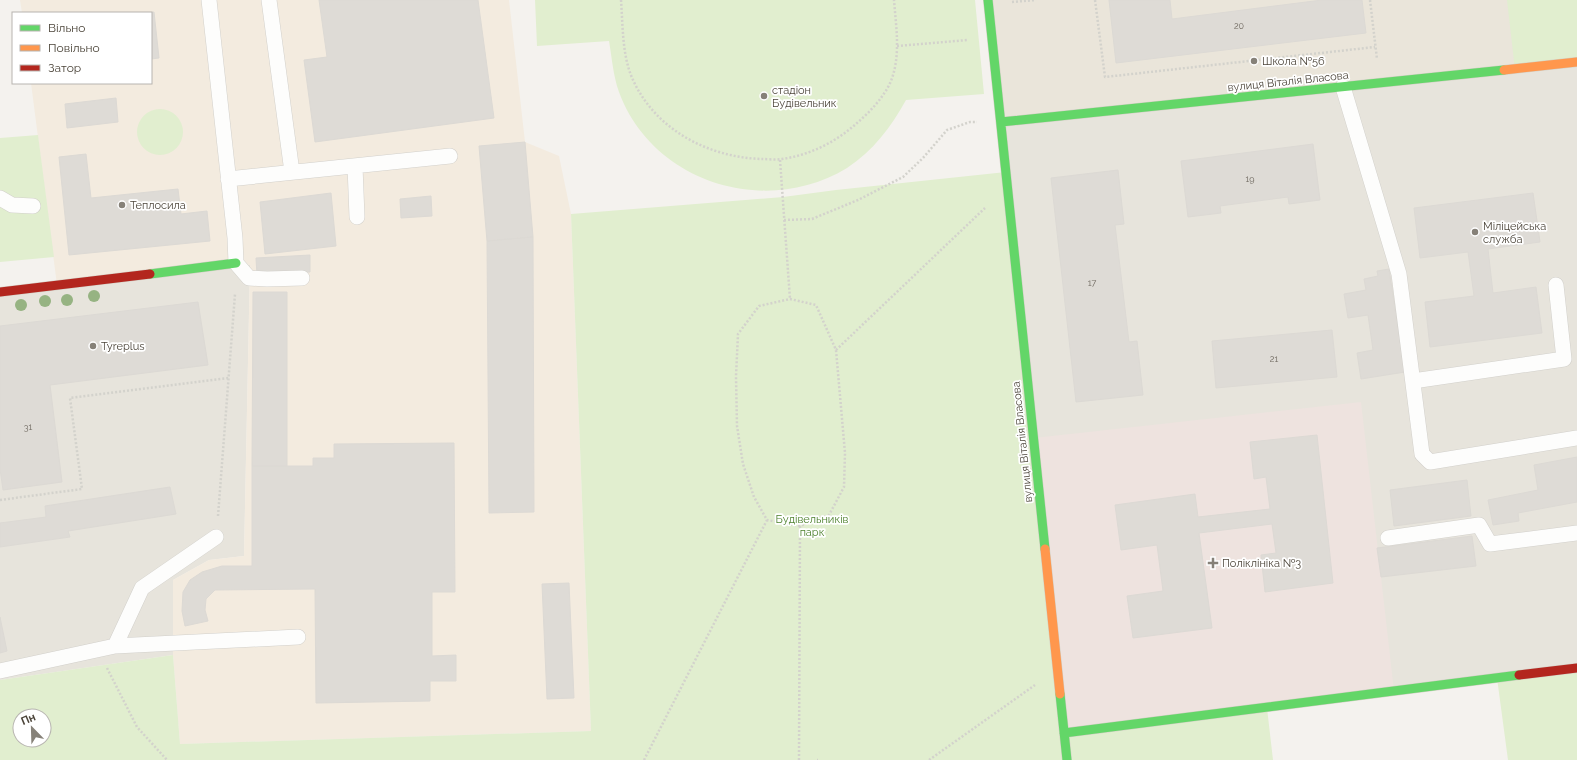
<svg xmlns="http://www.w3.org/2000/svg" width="1577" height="760" viewBox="0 0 1577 760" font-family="Raleway,sans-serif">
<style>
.residential{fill:#e7e4dc}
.commercial{fill:#f3ebdf}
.education{fill:#eae5da}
.medical{fill:#eee3df}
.green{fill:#e1eecf;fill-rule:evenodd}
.building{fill:#dedbd6;stroke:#dcd9d4}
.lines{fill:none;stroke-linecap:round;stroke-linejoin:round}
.lane-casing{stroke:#d2d0cb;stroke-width:16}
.fast-casing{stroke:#d3cfc5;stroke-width:10}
.slow-casing{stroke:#d3cfc5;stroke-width:10}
.jam-casing{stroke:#d3cfc5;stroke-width:10}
.path{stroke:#d3d2cc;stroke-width:2.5;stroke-dasharray:2 2;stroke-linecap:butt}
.lane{stroke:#fdfdfc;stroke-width:15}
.fast{stroke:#63d668;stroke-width:9}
.slow{stroke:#ff974d;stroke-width:9}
.jam{stroke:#b3261e;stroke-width:9}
.tree{fill:#96b382}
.poi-dot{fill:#868178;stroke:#fff;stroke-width:1.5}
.labels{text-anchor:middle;stroke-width:3.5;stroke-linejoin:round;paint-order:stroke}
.number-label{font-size:9px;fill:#706a61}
.poi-label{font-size:11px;fill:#4b4439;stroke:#fff;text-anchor:start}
.street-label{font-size:11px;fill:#4b4439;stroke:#fff}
.park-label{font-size:11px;fill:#4a7f2a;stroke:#fff}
</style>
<rect width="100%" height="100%" fill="#f4f2ee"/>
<path class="residential" d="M 988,0 L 1577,0 L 1577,668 L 1064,733 Z
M 236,263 L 250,265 L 244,556 L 209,560 L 173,580 L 173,655 L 0,680 L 0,292 Z"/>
<path class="commercial" d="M 20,0 L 509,0 L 525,142 L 559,156 L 571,214 L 591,731 L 180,744 L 173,655 L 173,580 L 209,560 L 244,556 L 250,265 L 236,263 L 57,285 L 31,83 L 151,83 L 151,13 L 22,13 Z"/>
<path class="education" d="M 988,0 L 1507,0 L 1515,70 L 1001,122 Z"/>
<path class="medical" d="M 1361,402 L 1394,691 L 1064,733 L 1034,438 Z"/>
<path class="green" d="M 535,0 L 975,0 L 984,94 L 906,100 C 891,127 873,151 847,168 C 765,218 652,182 619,92 C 613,75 612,58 609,41 L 537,46 Z
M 1507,0 L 1577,0 L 1577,62 L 1515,70 Z
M137 132a23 23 0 1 1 46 0a23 23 0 1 1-46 0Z
M 38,135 L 54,257 L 0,262 L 0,138 Z
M 1006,172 L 1064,733 L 1267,708 L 1273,760 L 0,760 L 0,680 L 173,655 L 180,744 L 591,731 L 571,214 L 783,197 L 836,190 ZM 20,716 L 44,716 L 44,740 L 20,740 Z
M 1577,668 L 1577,760 L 1508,760 L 1497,678 Z"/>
<path class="building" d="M 319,0 L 478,0 L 494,118 L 315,142 L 304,60 L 327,57 Z
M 1109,0 L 1170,0 L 1172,19 L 1322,0 L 1362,0 L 1366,33 L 1116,63 Z
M 154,12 L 159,58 L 151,59 L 151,13 L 149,13 Z
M 116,98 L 118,122 L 67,128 L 65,104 Z
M 525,142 L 533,237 L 487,241 L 479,146 Z
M 1313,144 L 1320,200 L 1289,204 L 1288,197 L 1220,206 L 1221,213 L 1188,217 L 1181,161 Z
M 86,154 L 91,198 L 178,189 L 181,214 L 207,211 L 210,241 L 69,255 L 59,157 Z
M 1118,170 L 1124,224 L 1115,225 L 1129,342 L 1137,341 L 1143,395 L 1076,402 L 1051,178 Z
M 331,193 L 336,246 L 265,254 L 260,202 Z
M 1533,193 L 1540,242 L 1488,249 L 1493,293 L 1536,287 L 1542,333 L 1430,347 L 1425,302 L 1474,296 L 1468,252 L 1420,258 L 1414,208 Z
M 431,196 L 432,216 L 401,218 L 400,199 Z
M 533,237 L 534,512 L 489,513 L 487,241 Z
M 310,255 L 310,272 L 257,275 L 256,258 Z
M 1389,269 L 1405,372 L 1361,379 L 1357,353 L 1373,350 L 1368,315 L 1348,318 L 1344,294 L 1366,290 L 1364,279 L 1378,276 L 1377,271 Z
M 253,292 L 287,292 L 287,466 L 252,466 Z
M 198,302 L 208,365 L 50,385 L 62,482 L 3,490 L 0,469 L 0,326 Z
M 1332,330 L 1337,377 L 1216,388 L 1212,341 Z
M 1317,435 L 1333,583 L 1265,592 L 1261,555 L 1276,553 L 1272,524 L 1199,533 L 1212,628 L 1133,638 L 1127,596 L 1163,591 L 1157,545 L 1121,550 L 1115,505 L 1195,494 L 1198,517 L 1270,509 L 1266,477 L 1254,479 L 1250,442 Z
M 454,443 L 455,592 L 432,592 L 432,656 L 456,655 L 456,681 L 430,681 L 430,701 L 316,703 L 315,589 L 215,590 L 206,599 L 205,610 L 208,621 L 185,626 L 182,611 L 183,592 L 190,580 L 202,572 L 222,566 L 252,566 L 252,466 L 313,466 L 313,458 L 334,458 L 334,444 Z
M 1577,457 L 1577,502 L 1518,513 L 1519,521 L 1493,525 L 1488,500 L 1538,490 L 1534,465 Z
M 1467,480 L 1471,516 L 1394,526 L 1390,490 Z
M 170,487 L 176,514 L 68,531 L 70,537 L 0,547 L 0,523 L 46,517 L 45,506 Z
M 1472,536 L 1476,566 L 1381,577 L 1377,548 Z
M 569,583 L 574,698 L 547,699 L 542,584 Z
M 0,617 L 7,651 L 0,653 Z"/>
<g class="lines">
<defs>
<path id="lane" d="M 209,0 L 235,238 L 236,263 L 249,278 L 267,279 L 302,278
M 269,0 L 292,172
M 1343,87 L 1399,274 L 1422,454 L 1430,462 L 1577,438
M 355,166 L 357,217
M 228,179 L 450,156
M 0,198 L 12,205 L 33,206
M 1413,381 L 1564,359 L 1556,285
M 1388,538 L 1479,525 L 1490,544 L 1577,533
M 115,646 L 298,637
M 0,671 L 115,646 L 142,588 L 216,537"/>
<path id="fast" d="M 988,0 L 1045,549
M 1001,122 L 1504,70
M 150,274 L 236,263
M 1060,694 L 1067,760
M 1064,733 L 1519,675"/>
<path id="slow" d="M 1504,70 L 1577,62
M 1045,549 L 1060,694"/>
<path id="jam" d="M 0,292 L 150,274
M 1519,675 L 1577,668"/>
</defs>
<use href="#lane" class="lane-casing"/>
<use href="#fast" class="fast-casing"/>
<use href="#slow" class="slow-casing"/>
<use href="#jam" class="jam-casing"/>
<path class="path" d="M 621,0 C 623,27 622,56 633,80 C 656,130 708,157 761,159 C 767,159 775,160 782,159 C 810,155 836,142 857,123 C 870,112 884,97 891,81 C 901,55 896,27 894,0
M 1095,0 L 1105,77 L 1375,47
M 1370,0 L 1377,59
M 1012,2 L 1036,0
M 897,46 L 968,40
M 780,160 L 790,299
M 784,220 L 812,219 L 858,200 L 903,177 L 923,158 L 947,130 L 970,122 L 977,122
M 0,500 L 82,489 L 70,398 L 229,378
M 218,516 L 235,294
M 800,526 L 767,520 L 754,497 L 743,464 L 737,426 L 736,376 L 738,334 L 759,306 L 790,299 L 816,305 L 836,350 L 985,208
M 107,668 L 137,727 L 167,760
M 644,760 L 767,520
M 799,760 L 800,526 L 829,515 L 844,487 L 845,453 L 836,350
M 817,760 L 818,760
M 929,760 L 1035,685"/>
<use href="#lane" class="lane"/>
<use href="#fast" class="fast"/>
<use href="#slow" class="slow"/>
<use href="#jam" class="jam"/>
</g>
<g class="tree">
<circle cx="94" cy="296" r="6"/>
<circle cx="67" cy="300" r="6"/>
<circle cx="45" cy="301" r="6"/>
<circle cx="21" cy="305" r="6"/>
</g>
<g class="poi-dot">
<circle cx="1254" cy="61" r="4"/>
<circle cx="764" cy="96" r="4"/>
<circle cx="122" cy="205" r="4"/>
<circle cx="1475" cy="232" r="4"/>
<circle cx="93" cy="346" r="4"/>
<path d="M1211 557h4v4h4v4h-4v4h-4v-4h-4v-4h4z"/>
</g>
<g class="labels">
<g class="number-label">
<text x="1239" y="29">20</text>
<text x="1250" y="182">19</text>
<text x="1092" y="286">17</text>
<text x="1274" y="362">21</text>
<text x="28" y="430">31</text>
</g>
<g class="poi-label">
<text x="1262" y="65">Школа №56</text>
<text x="772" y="94">стадіон<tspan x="772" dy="13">Будівельник</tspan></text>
<text x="130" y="209">Теплосила</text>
<text x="1483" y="230">Міліцейська<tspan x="1483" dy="13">служба</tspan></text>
<text x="101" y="350">Tyreplus</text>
<text x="1222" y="567">Поліклініка №3</text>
</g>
<g class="street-label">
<text transform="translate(1288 81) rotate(-6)" y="4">вулиця Віталія Власова</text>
<text transform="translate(1022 442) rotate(-96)" y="4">вулиця Віталія Власова</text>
</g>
<g class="park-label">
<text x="812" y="523">Будівельників<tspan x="812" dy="13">парк</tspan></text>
</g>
</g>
<rect x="12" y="12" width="140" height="72" fill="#ffffff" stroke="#b7b4b0"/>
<rect x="20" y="25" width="20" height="6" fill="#63d668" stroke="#b7b4b0"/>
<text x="48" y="32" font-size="12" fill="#4b4439">Вільно</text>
<rect x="20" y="45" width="20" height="6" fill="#ff974d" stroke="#b7b4b0"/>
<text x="48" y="52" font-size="12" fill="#4b4439">Повільно</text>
<rect x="20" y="65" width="20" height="6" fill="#b3261e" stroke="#b7b4b0"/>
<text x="48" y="72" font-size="12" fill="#4b4439">Затор</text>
<g transform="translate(32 728) rotate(337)"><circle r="19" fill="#ffffff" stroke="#b7b4b0"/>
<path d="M0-3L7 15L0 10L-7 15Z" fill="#868178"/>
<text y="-6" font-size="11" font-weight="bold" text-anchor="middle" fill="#4b4439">Пн</text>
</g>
</svg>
